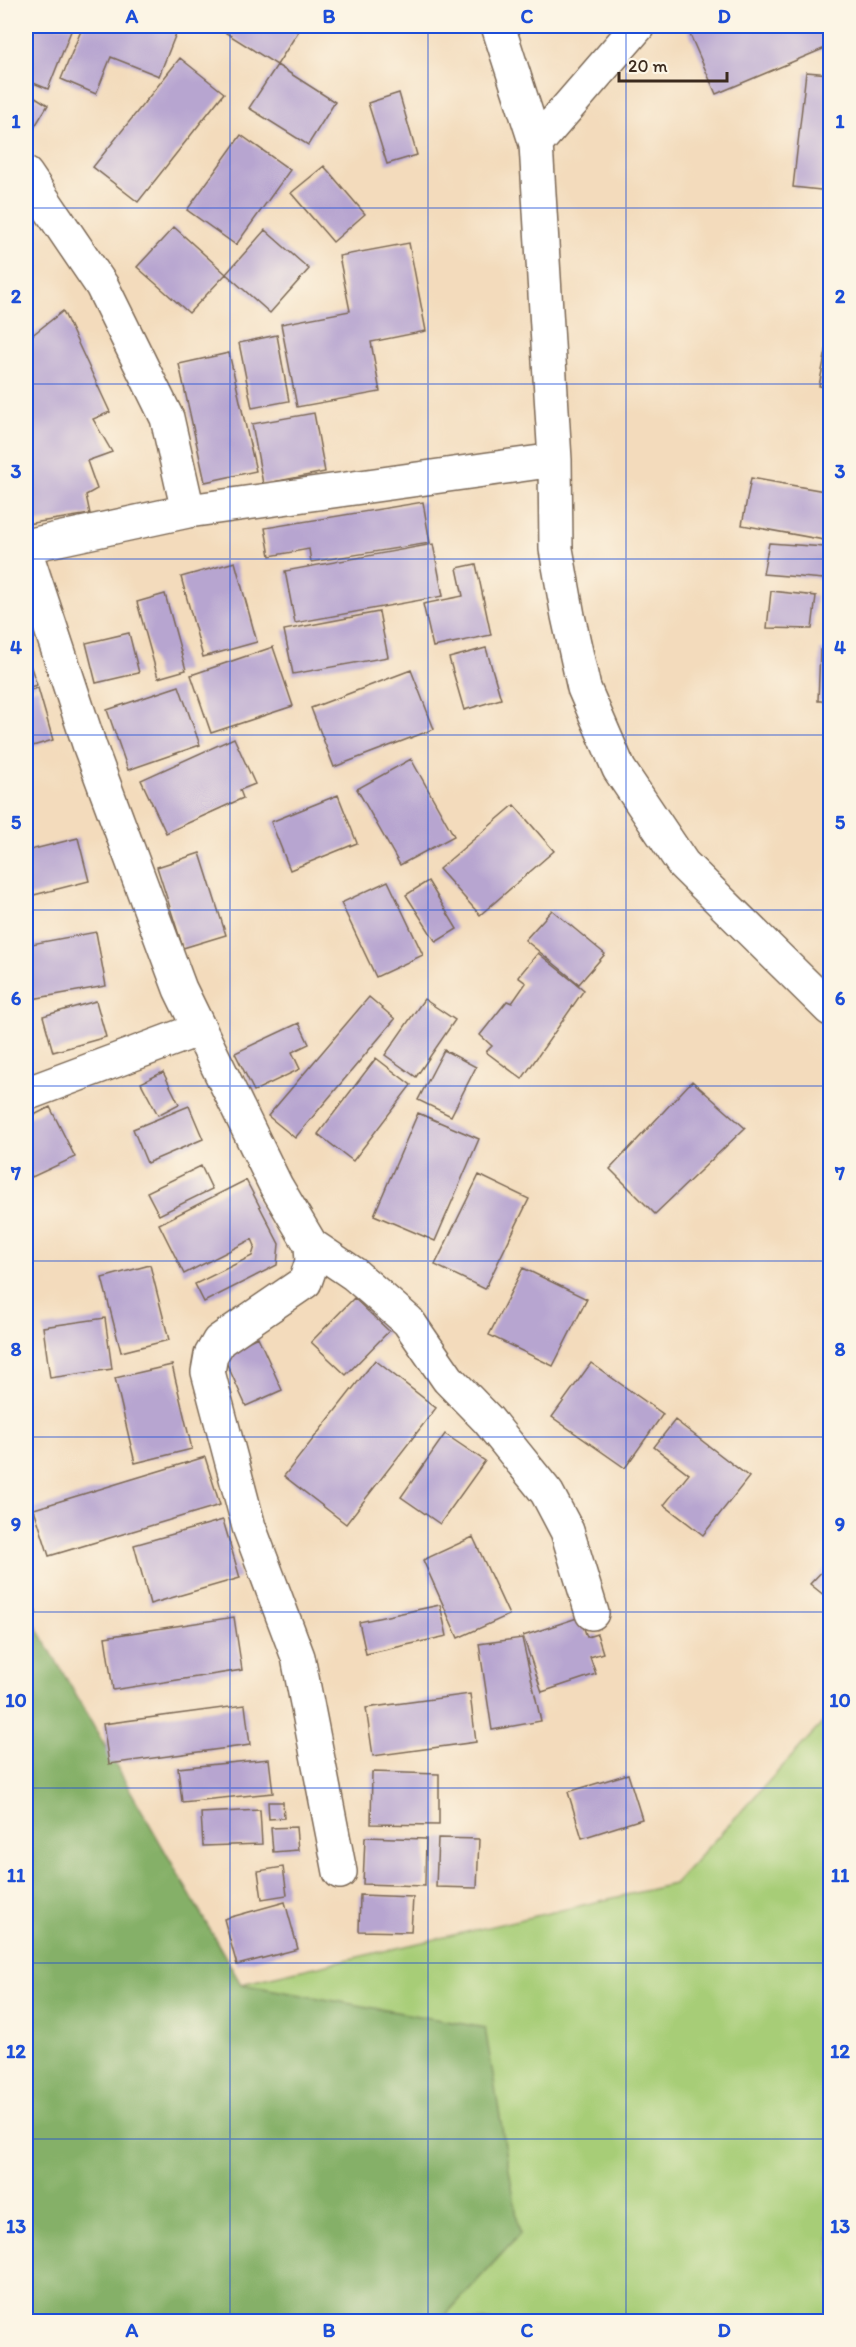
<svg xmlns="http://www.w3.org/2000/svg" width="856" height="2347" viewBox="0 0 856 2347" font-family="Itim,sans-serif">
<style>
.green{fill:#a7cd77;stroke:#717c4a;stroke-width:1.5}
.forest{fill:#85b068;stroke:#606d43;stroke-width:1.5}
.building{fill:#b7a5d0}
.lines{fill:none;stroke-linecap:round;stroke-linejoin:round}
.minor-casing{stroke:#7b6855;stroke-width:36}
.minor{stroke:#fff;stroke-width:33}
.grid{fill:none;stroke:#1d4ed8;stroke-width:1.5;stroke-opacity:0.55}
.neatline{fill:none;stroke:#1d4ed8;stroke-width:2}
.grid-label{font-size:20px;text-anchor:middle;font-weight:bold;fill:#1d4ed8}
</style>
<rect width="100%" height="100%" fill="#fcf5e5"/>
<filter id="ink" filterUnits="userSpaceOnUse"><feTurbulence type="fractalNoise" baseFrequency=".0167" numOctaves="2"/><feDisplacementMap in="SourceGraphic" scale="12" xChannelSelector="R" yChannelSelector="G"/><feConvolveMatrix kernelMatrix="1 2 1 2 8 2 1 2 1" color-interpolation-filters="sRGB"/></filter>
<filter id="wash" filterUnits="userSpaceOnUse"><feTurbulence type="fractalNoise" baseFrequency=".008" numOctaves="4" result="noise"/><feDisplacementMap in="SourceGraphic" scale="24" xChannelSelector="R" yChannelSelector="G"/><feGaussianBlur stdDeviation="1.35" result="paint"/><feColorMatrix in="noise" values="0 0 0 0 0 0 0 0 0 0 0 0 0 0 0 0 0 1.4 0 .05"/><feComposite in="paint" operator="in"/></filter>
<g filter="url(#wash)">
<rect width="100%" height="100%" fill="#f3dbbc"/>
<path class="green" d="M 830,1715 L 830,2321 L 440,2321 L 520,2234 L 241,1984 L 674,1884 Z"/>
<path class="forest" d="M 26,1608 L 241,1984 L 485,2028 L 520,2234 L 440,2321 L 26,2321 Z"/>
<g id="blocks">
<path class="building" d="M 26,26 L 73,26 L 48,89 L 26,80 Z
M 83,26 L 179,26 L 159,76 L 111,57 L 96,94 L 61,79 Z
M 215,26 L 288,26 L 298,32 L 277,65 Z
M 699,26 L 830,26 L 830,46 L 716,94 L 688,30 Z
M 180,58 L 224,93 L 138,202 L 93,167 Z
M 277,65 L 335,102 L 308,145 L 249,108 Z
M 806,72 L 830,74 L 830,191 L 793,187 Z
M 26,91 L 48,105 L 29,136 L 26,134 Z
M 399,93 L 417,155 L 387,164 L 368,103 Z
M 241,135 L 290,170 L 236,245 L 187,210 Z
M 324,166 L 365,214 L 333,242 L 291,193 Z
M 174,227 L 226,274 L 265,230 L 309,269 L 270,313 L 226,274 L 189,313 L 137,267 Z
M 409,243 L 426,331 L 371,342 L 380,392 L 297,407 L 281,324 L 350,311 L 339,256 Z
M 63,311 L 110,412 L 93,419 L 112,452 L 87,461 L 97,489 L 86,495 L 90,514 L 26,524 L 26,340 Z
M 277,335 L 289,401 L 252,408 L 239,343 Z
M 829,336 L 830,336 L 830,388 L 819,386 Z
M 229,353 L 256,471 L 205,482 L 179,364 Z
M 314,413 L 325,472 L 263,484 L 252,424 Z
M 751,478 L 830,492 L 830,541 L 742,525 Z
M 423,502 L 430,543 L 311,562 L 309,549 L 270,556 L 265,528 Z
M 769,543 L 825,547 L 824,579 L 763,574 Z
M 433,544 L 443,596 L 295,623 L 285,571 Z
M 235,562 L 257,642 L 203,657 L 181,577 Z
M 476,564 L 491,635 L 433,647 L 423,604 L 463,596 L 457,568 Z
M 771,591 L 816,596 L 812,629 L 767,628 Z
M 165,594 L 186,670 L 158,678 L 137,602 Z
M 379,612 L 388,657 L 293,674 L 284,630 Z
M 129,633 L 139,673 L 96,683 L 86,643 Z
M 273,647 L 293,706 L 211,733 L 191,675 Z
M 486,648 L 501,699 L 464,710 L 449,658 Z
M 820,650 L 830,650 L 830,701 L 818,701 Z
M 26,653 L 37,685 L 26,688 Z
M 411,670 L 434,729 L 334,767 L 311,708 Z
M 179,686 L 200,745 L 128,770 L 107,710 Z
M 38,688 L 53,740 L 26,748 L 26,691 Z
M 234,738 L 255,784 L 240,790 L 243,798 L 166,833 L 141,780 Z
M 411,759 L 454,836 L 400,865 L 357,789 Z
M 338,795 L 357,843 L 290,870 L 271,822 Z
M 514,805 L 554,851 L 480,915 L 439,869 Z
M 78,838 L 89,881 L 26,897 L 26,851 Z
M 200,853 L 226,935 L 183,948 L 157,867 Z
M 388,881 L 423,955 L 376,977 L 341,903 Z
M 428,881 L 457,929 L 436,942 L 406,895 Z
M 552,910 L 605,954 L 579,984 L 525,940 Z
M 96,932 L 106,986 L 26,1000 L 26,945 Z
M 538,953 L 584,990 L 522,1079 L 486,1052 L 492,1046 L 480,1035 L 507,1001 L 512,1003 L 526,983 L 518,977 Z
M 369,997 L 395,1019 L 295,1138 L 268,1116 Z
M 424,999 L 455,1020 L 416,1077 L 385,1055 Z
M 96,1001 L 106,1037 L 53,1052 L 43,1016 Z
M 299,1023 L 309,1044 L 292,1052 L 300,1069 L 254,1091 L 235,1053 Z
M 444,1050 L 476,1067 L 451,1116 L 418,1100 Z
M 376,1058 L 411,1085 L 353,1161 L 318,1134 Z
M 163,1072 L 179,1104 L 158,1115 L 141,1083 Z
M 692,1081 L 745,1128 L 655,1214 L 610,1169 Z
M 189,1106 L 203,1139 L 147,1163 L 133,1129 Z
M 50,1107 L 75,1157 L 32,1177 L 26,1164 L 26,1119 Z
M 418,1113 L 479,1139 L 435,1241 L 374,1215 Z
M 201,1166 L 212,1189 L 159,1215 L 147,1192 Z
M 479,1175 L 529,1199 L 485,1289 L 435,1265 Z
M 246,1180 L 279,1244 L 277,1265 L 204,1302 L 195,1284 L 252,1256 L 255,1246 L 252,1239 L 184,1274 L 159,1224 Z
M 150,1265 L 169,1340 L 121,1352 L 102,1278 Z
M 523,1268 L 587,1299 L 553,1366 L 489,1335 Z
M 354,1298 L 389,1331 L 346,1375 L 311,1342 Z
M 105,1318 L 112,1369 L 50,1378 L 43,1327 Z
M 258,1337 L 282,1390 L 246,1406 L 222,1353 Z
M 375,1360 L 436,1408 L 346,1524 L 284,1476 Z
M 591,1363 L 663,1414 L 625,1468 L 552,1417 Z
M 172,1365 L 192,1449 L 135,1463 L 115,1378 Z
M 675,1420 L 749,1477 L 703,1535 L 664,1505 L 689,1474 L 654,1447 Z
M 445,1434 L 485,1461 L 440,1524 L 401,1497 Z
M 205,1457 L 220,1505 L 49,1556 L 34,1509 Z
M 223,1520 L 240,1578 L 150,1604 L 134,1545 Z
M 473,1537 L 509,1615 L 458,1638 L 423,1560 Z
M 830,1563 L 830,1600 L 810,1584 Z
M 29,1578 L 36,1613 L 26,1615 L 26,1579 Z
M 440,1605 L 447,1636 L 366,1654 L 359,1622 Z
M 234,1617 L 242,1670 L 113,1690 L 105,1637 Z
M 580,1617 L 587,1637 L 597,1634 L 603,1653 L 590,1657 L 596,1674 L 542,1692 L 523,1636 Z
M 522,1638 L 541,1721 L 492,1730 L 479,1644 Z
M 470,1694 L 476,1742 L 373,1756 L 366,1708 Z
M 245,1705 L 250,1745 L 109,1764 L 103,1724 Z
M 269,1759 L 273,1793 L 182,1802 L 178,1768 Z
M 372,1772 L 439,1774 L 439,1825 L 371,1824 Z
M 628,1774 L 642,1819 L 582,1838 L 568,1792 Z
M 268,1802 L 283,1802 L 284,1818 L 269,1819 Z
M 260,1810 L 262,1844 L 203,1846 L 201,1813 Z
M 296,1827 L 298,1850 L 273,1852 L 271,1828 Z
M 365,1837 L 426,1839 L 425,1886 L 363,1884 Z
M 438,1838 L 479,1839 L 477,1888 L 436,1887 Z
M 283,1867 L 287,1895 L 262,1899 L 258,1871 Z
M 360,1895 L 413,1897 L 411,1932 L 359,1931 Z
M 285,1902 L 298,1949 L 237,1965 L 224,1919 Z"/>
</g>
</g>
<g filter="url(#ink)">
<use href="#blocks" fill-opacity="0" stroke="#7b6855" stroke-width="1.5"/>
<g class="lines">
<defs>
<path id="minor" d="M 498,26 L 536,144 L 555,460 L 556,549 L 568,616 L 584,688 L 619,769 L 683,864 L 830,1009
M 536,144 L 638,26
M 26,174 L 102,286 L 167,418 L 188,511
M 26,546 L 188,511 L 555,460
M 26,553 L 90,747 L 180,989 L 276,1186 L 311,1245 L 312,1262 L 305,1282 L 219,1341 L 211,1355 L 208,1372 L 249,1527 L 298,1657 L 340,1872
M 26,1094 L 200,1029
M 311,1245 L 354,1274 L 408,1321 L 448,1379 L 488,1420 L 547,1493 L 567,1531 L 592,1613"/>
</defs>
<use href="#minor" class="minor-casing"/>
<use href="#minor" class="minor"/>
</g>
</g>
<path class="grid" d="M 230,26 L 230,2322M 428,26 L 428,2322M 626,26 L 626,2322M 26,208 L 830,208M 26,384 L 830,384M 26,559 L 830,559M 26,735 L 830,735M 26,910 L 830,910M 26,1086 L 830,1086M 26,1261 L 830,1261M 26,1437 L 830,1437M 26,1612 L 830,1612M 26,1788 L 830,1788M 26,1963 L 830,1963M 26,2139 L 830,2139"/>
<rect width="856" height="2347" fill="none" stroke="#fcf5e5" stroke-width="66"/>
<path d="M619 72v9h108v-9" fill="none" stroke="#3b2a1e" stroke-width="3"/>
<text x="628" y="72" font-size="18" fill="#3b2a1e" stroke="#fcf5e5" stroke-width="4.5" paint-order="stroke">20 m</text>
<rect x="33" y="33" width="790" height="2281" class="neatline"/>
<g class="grid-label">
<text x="132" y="23">A</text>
<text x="329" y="23">B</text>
<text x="527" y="23">C</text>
<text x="724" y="23">D</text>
<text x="16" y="128">1</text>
<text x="840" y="128">1</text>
<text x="16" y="303">2</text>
<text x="840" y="303">2</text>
<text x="16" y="478">3</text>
<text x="840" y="478">3</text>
<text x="16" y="654">4</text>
<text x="840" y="654">4</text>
<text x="16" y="829">5</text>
<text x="840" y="829">5</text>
<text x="16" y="1005">6</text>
<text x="840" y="1005">6</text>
<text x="16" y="1180">7</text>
<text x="840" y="1180">7</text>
<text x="16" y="1356">8</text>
<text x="840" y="1356">8</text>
<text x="16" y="1531">9</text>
<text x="840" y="1531">9</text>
<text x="16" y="1707">10</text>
<text x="840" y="1707">10</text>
<text x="16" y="1882">11</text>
<text x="840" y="1882">11</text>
<text x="16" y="2058">12</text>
<text x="840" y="2058">12</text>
<text x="16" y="2233">13</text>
<text x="840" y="2233">13</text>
<text x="132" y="2337">A</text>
<text x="329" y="2337">B</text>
<text x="527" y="2337">C</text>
<text x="724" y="2337">D</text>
</g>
</svg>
